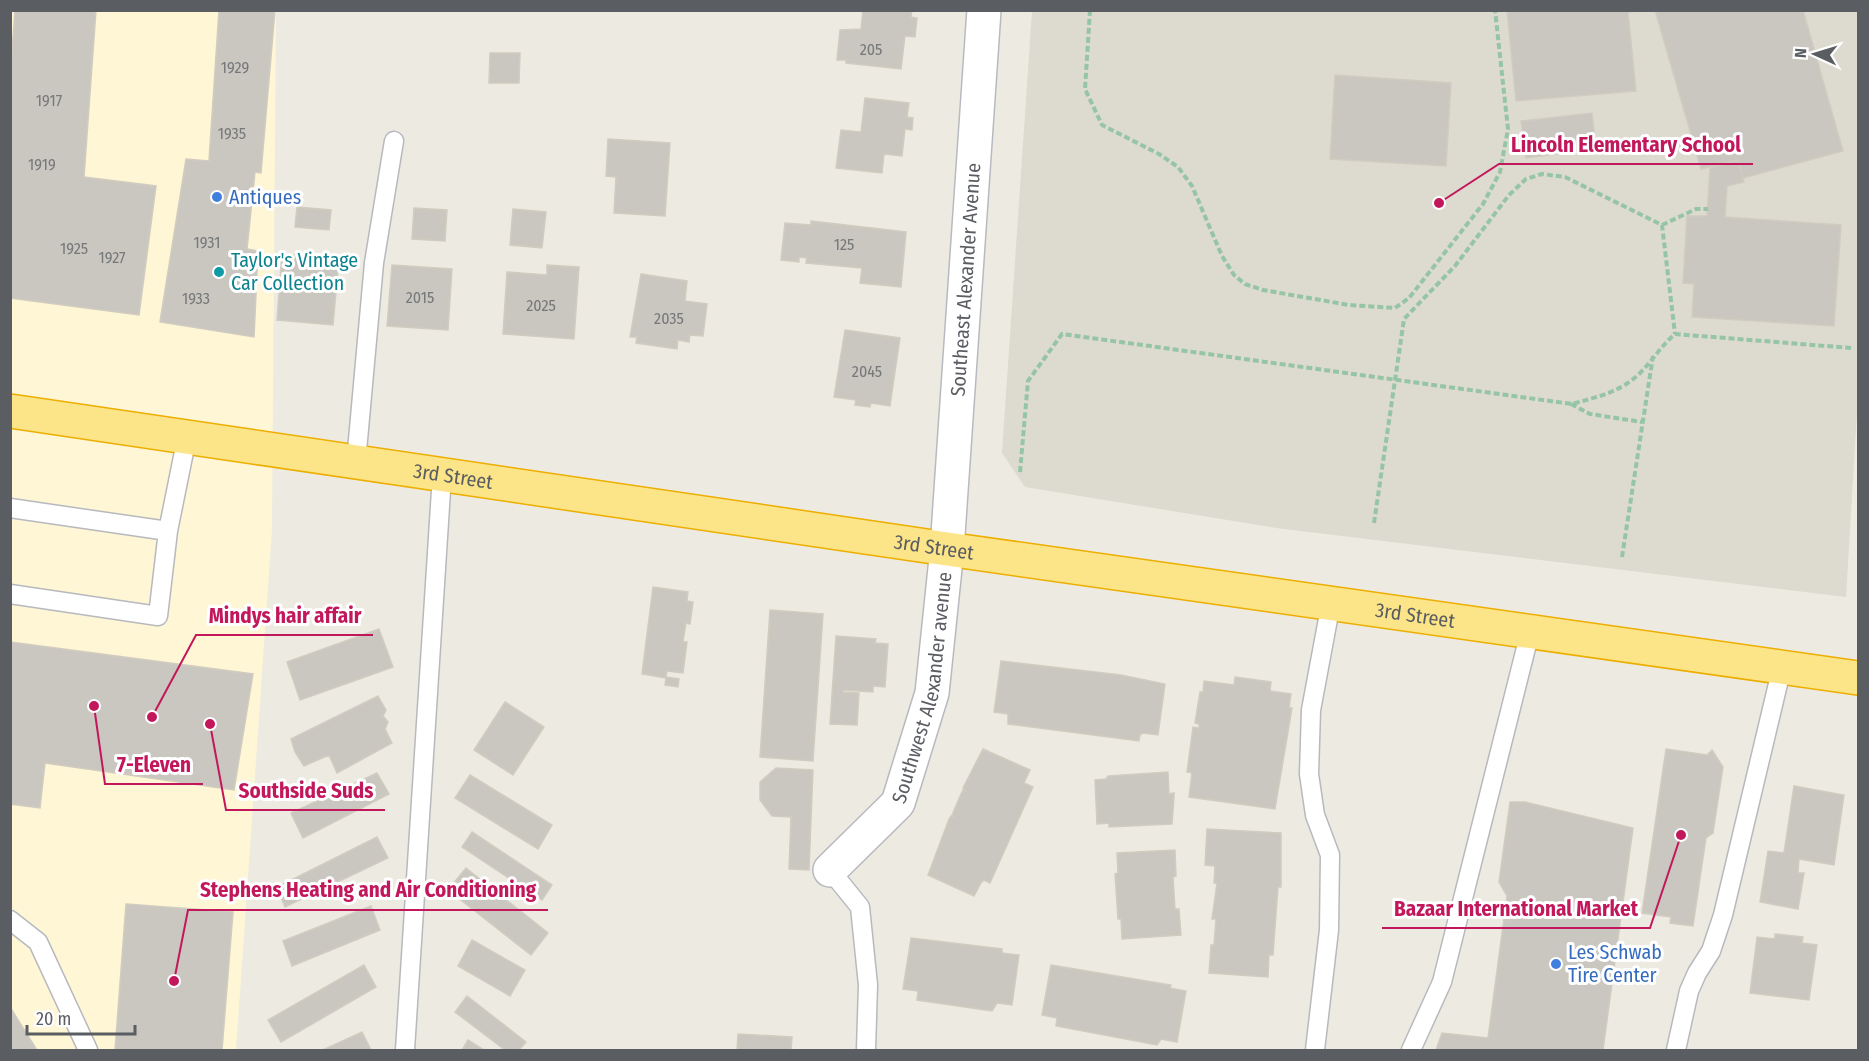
<svg xmlns="http://www.w3.org/2000/svg" width="1869" height="1061" viewBox="0 0 1869 1061" font-family="'Fira Sans Condensed',sans-serif">
<style>
.commercial{fill:#fef6d5}
.education{fill:#dddacf}
.building{fill:#cac7c0;stroke:#d1ccbf;stroke-width:1.5}
.lines{fill:none;stroke-linecap:round;stroke-linejoin:round}
.lane-casing{stroke:#b7b9be;stroke-width:21}
.street-casing{stroke:#b7b9be;stroke-width:36}
.secondary-casing{stroke:#b7bac0;stroke-width:36}
.highway-casing{stroke:#edae01;stroke-width:36}
.path{stroke:#96c5a6;stroke-width:4;stroke-dasharray:6 3;stroke-linecap:butt}
.lane{stroke:#fff;stroke-width:18}
.street{stroke:#fff;stroke-width:33}
.secondary{stroke:#fff;stroke-width:33}
.highway{stroke:#fce488;stroke-width:33}
.shop-dot{fill:#3f7fe0;stroke:#fff;stroke-width:2}
.culture-dot{fill:#0f9aa8;stroke:#fff;stroke-width:2}
.labels{text-anchor:middle;stroke-width:6;stroke-linejoin:round;paint-order:stroke}
.number-label{font-size:16px;fill:#76787a}
.shop-label{font-size:20px;fill:#366cbe;stroke:#fff;text-anchor:start}
.culture-label{font-size:20px;fill:#0d838f;stroke:#fff;text-anchor:start}
.street-label{font-size:20px;fill:#5a5d62;stroke:#fff}
.leader{fill:none;stroke:#c2185b;stroke-width:2}
.callout-dot{fill:#c2185b;stroke:#fff;stroke-width:2}
.callout-label{font-size:21px;text-anchor:middle;font-weight:bold;fill:#c2185b;stroke:#fff;stroke-width:6;stroke-linejoin:round;paint-order:stroke}
</style>
<rect width="100%" height="100%" fill="#edebe1"/>
<path class="commercial" d="M 13,11 L 276,11 L 272,529 L 236,1050 L 11,1050 L 10,29 Z"/>
<path class="education" d="M 1032,11 L 1858,11 L 1858,396 L 1846,597 L 1276,528 L 1025,487 L 1002,453 Z"/>
<path class="building" d="M 15,10 L 96,10 L 84,177 L 156,186 L 139,315 L 10,298 L 10,78 Z
M 219,10 L 275,10 L 261,173 L 255,172 L 247,249 L 258,251 L 254,337 L 160,322 L 186,159 L 209,161 Z
M 863,10 L 912,10 L 911,17 L 917,18 L 915,37 L 905,36 L 901,69 L 846,63 L 846,60 L 837,60 L 840,30 L 861,29 Z
M 1507,10 L 1647,10 L 1628,12 L 1636,91 L 1516,101 Z
M 1655,10 L 1803,10 L 1843,151 L 1743,178 L 1738,160 L 1701,169 Z
M 490,53 L 520,53 L 519,83 L 489,83 Z
M 1335,75 L 1451,83 L 1446,166 L 1330,159 Z
M 865,98 L 909,103 L 907,117 L 913,118 L 912,130 L 905,129 L 902,156 L 884,154 L 882,173 L 836,168 L 841,130 L 861,132 Z
M 1592,113 L 1596,149 L 1526,158 L 1521,121 Z
M 608,139 L 670,143 L 665,216 L 614,213 L 616,177 L 606,176 Z
M 1738,160 L 1744,182 L 1727,186 L 1725,217 L 1841,225 L 1834,326 L 1692,317 L 1694,284 L 1683,283 L 1687,216 L 1707,216 L 1710,168 Z
M 297,207 L 331,210 L 329,230 L 295,227 Z
M 414,208 L 447,210 L 445,241 L 412,239 Z
M 513,209 L 546,212 L 542,248 L 510,245 Z
M 811,221 L 906,232 L 901,287 L 860,283 L 862,268 L 806,263 L 807,258 L 799,257 L 799,262 L 781,260 L 785,223 L 811,225 Z
M 282,254 L 339,258 L 333,325 L 277,320 Z
M 392,265 L 452,269 L 448,330 L 387,326 Z
M 547,265 L 579,267 L 574,339 L 503,334 L 507,272 L 547,275 Z
M 641,274 L 687,281 L 685,301 L 707,304 L 703,336 L 690,335 L 689,342 L 678,340 L 677,349 L 636,343 L 637,337 L 630,337 Z
M 845,330 L 900,338 L 890,406 L 871,403 L 870,407 L 855,405 L 856,400 L 834,397 Z
M 653,587 L 688,592 L 687,601 L 693,602 L 690,624 L 686,623 L 683,642 L 687,642 L 683,673 L 667,671 L 666,677 L 679,679 L 678,687 L 665,685 L 666,678 L 642,674 Z
M 770,610 L 823,614 L 813,761 L 760,757 Z
M 379,629 L 393,667 L 300,700 L 287,662 Z
M 836,636 L 876,639 L 875,643 L 888,644 L 885,687 L 873,686 L 873,692 L 843,690 L 843,692 L 859,693 L 857,725 L 830,724 Z
M 10,642 L 253,674 L 234,790 L 45,763 L 40,808 L 10,804 Z
M 1001,661 L 1121,675 L 1165,684 L 1158,735 L 1143,733 L 1140,735 L 1139,741 L 1008,724 L 1008,714 L 994,712 Z
M 1235,677 L 1271,682 L 1270,691 L 1291,694 L 1289,708 L 1292,708 L 1275,809 L 1189,797 L 1192,773 L 1187,772 L 1193,727 L 1199,728 L 1199,724 L 1195,723 L 1200,692 L 1203,692 L 1204,681 L 1234,685 Z
M 378,696 L 386,710 L 383,716 L 388,722 L 385,729 L 392,743 L 337,773 L 329,755 L 304,766 L 295,752 L 291,739 Z
M 505,702 L 544,727 L 513,775 L 474,750 Z
M 983,749 L 1030,770 L 1024,783 L 1033,787 L 990,883 L 984,880 L 981,883 L 974,896 L 928,875 L 949,819 L 951,816 L 954,817 L 952,815 L 961,794 L 963,790 L 966,792 L 963,788 Z
M 1666,749 L 1707,755 L 1712,750 L 1723,767 L 1713,833 L 1706,838 L 1693,926 L 1670,923 L 1671,917 L 1642,913 Z
M 776,768 L 813,770 L 809,870 L 789,869 L 791,817 L 772,816 L 760,800 L 760,782 Z
M 1168,772 L 1169,794 L 1174,793 L 1174,797 L 1172,824 L 1109,827 L 1109,823 L 1097,824 L 1095,780 L 1106,779 L 1108,776 Z
M 377,773 L 389,794 L 303,838 L 291,813 Z
M 470,775 L 552,825 L 538,849 L 455,798 Z
M 1794,786 L 1844,795 L 1834,865 L 1799,859 L 1798,873 L 1804,873 L 1798,909 L 1760,902 L 1768,851 L 1784,853 Z
M 1510,802 L 1525,802 L 1633,828 L 1603,1050 L 1436,1050 L 1442,1033 L 1488,1038 L 1507,896 L 1499,882 Z
M 1207,829 L 1281,833 L 1281,887 L 1278,887 L 1273,955 L 1269,955 L 1268,977 L 1209,973 L 1211,945 L 1214,945 L 1216,919 L 1212,919 L 1217,883 L 1214,883 L 1215,866 L 1205,865 Z
M 472,832 L 552,885 L 542,900 L 462,847 Z
M 377,837 L 388,858 L 285,907 L 277,887 Z
M 1175,850 L 1176,876 L 1173,877 L 1175,909 L 1179,909 L 1181,935 L 1122,939 L 1121,919 L 1118,919 L 1115,874 L 1118,873 L 1117,853 Z
M 466,868 L 548,933 L 531,955 L 448,890 Z
M 126,904 L 233,912 L 222,1050 L 115,1050 Z
M 371,906 L 380,930 L 292,966 L 283,941 Z
M 1775,934 L 1803,937 L 1802,943 L 1817,945 L 1809,1000 L 1750,993 L 1757,937 L 1775,939 Z
M 911,938 L 1002,949 L 1002,953 L 1019,955 L 1012,1005 L 997,1003 L 992,1011 L 917,1000 L 918,991 L 903,989 Z
M 472,940 L 525,970 L 510,996 L 458,966 Z
M 364,965 L 376,987 L 281,1042 L 268,1020 Z
M 1051,965 L 1171,985 L 1170,988 L 1186,991 L 1177,1042 L 1161,1039 L 1157,1045 L 1056,1026 L 1057,1018 L 1042,1015 Z
M 467,996 L 526,1042 L 519,1050 L 505,1050 L 455,1012 Z
M 10,1007 L 37,1050 L 10,1050 Z
M 362,1032 L 371,1050 L 323,1050 Z
M 738,1034 L 792,1037 L 791,1050 L 737,1050 Z
M 468,1040 L 484,1050 L 462,1050 Z"/>
<g class="lines">
<defs>
<path id="lane" d="M 356,462 L 374,263 L 394,141
M 10,508 L 168,531
M 10,594 L 158,616 L 168,531 L 187,437
M 830,870 L 860,907 L 868,985 L 866,1050
M 10,920 L 38,942 L 88,1050
M 405,1050 L 442,475
M 1315,1050 L 1329,930 L 1330,855 L 1315,815 L 1309,774 L 1311,710 L 1331,603
M 1411,1050 L 1442,982 L 1530,632
M 1676,1050 L 1689,991 L 1697,973 L 1711,951 L 1723,915 L 1782,667"/>
<g id="street">
<path id="s1" d="M 830,870 L 898,803 L 932,693 L 947,549"/>
</g>
<g id="secondary">
<path id="s2" d="M 947,549 L 984,10"/>
</g>
<g id="highway">
<path id="s3" d="M 10,411 L 947,549 L 1858,678"/>
</g>
</defs>
<use href="#lane" class="lane-casing"/>
<use href="#street" class="street-casing"/>
<use href="#secondary" class="secondary-casing"/>
<use href="#highway" class="highway-casing"/>
<path class="path" d="M 1090,10 L 1085,89 L 1102,125 L 1159,154 L 1178,167 L 1192,186 L 1222,256 L 1234,275 L 1245,284 L 1263,290 L 1349,305 L 1395,308 L 1409,298 L 1483,204 L 1500,172 L 1508,129 L 1495,10
M 1662,225 L 1696,209 L 1708,209
M 1571,404 L 1590,414 L 1642,422
M 1020,472 L 1028,381 L 1062,334 L 1572,404 C 1597,397 1621,392 1640,373 C 1653,360 1661,346 1675,334 L 1851,348
M 1374,523 L 1404,319 L 1455,266 L 1509,195 L 1526,179 L 1542,174 L 1565,177 L 1662,225 L 1675,334
M 1622,557 L 1653,356"/>
<use href="#lane" class="lane"/>
<use href="#street" class="street"/>
<use href="#secondary" class="secondary"/>
<use href="#highway" class="highway"/>
</g>
<g class="shop-dot">
<circle cx="217" cy="197" r="6"/>
<circle cx="1556" cy="964" r="6"/>
</g>
<circle class="culture-dot" cx="219" cy="272" r="6"/>
<g class="labels">
<g class="number-label">
<text x="871" y="55">205</text>
<text x="235" y="73">1929</text>
<text x="49" y="106">1917</text>
<text x="232" y="139">1935</text>
<text x="42" y="170">1919</text>
<text x="207" y="248">1931</text>
<text x="844" y="250">125</text>
<text x="74" y="254">1925</text>
<text x="112" y="263">1927</text>
<text x="420" y="303">2015</text>
<text x="196" y="304">1933</text>
<text x="541" y="311">2025</text>
<text x="669" y="324">2035</text>
<text x="867" y="377">2045</text>
</g>
<g class="shop-label">
<text x="229" y="204">Antiques</text>
<text x="1568" y="959">Les Schwab<tspan x="1568" dy="23">Tire Center</tspan></text>
</g>
<g class="culture-label">
<text x="231" y="267">Taylor's Vintage<tspan x="231" dy="23">Car Collection</tspan></text>
</g>
<g class="street-label">
<text dy="7" stroke="none"><textPath href="#s2" startOffset="270">Southeast Alexander Avenue</textPath></text>
<text dy="7" stroke="none"><textPath href="#s3" startOffset="448">3rd Street</textPath></text>
<text dy="7" stroke="none"><textPath href="#s3" startOffset="934">3rd Street</textPath></text>
<text dy="7" stroke="none"><textPath href="#s3" startOffset="1420">3rd Street</textPath></text>
<text dy="7" stroke="none"><textPath href="#s1" startOffset="214">Southwest Alexander avenue</textPath></text>
</g>
</g>
<path class="leader" d="M1439 203L1499 164H1753M152 717L196 635H373M94 706L105 784H203M210 724L226 810H385M174 981L188 910H548M1681 835L1650 928H1382"/>
<g class="callout-dot">
<circle cx="1439" cy="203" r="6"/>
<circle cx="152" cy="717" r="6"/>
<circle cx="94" cy="706" r="6"/>
<circle cx="210" cy="724" r="6"/>
<circle cx="174" cy="981" r="6"/>
<circle cx="1681" cy="835" r="6"/>
</g>
<g class="callout-label">
<text x="1626" y="152">Lincoln Elementary School</text>
<text x="285" y="623">Mindys hair affair</text>
<text x="154" y="772">7-Eleven</text>
<text x="306" y="798">Southside Suds</text>
<text x="368" y="897">Stephens Heating and Air Conditioning</text>
<text x="1516" y="916">Bazaar International Market</text>
</g>
<rect width="1869" height="1061" fill="none" stroke="#5a5d62" stroke-width="24"/>
<g transform="translate(1815 54) rotate(274)" stroke="#ffffff" stroke-width="4.5" paint-order="stroke">
<path d="M0-4.5L10 22L0 15L-10 22Z" fill="#5a5d62"/>
<text y="-9" font-size="16" font-weight="bold" text-anchor="middle" fill="#5a5d62">N</text>
</g>
<path d="M27 1025v9h108v-9" fill="none" stroke="#5a5d62" stroke-width="3"/>
<text x="36" y="1025" font-size="18" fill="#5a5d62" stroke="#ffffff" stroke-width="4.5" paint-order="stroke">20 m</text>
</svg>
